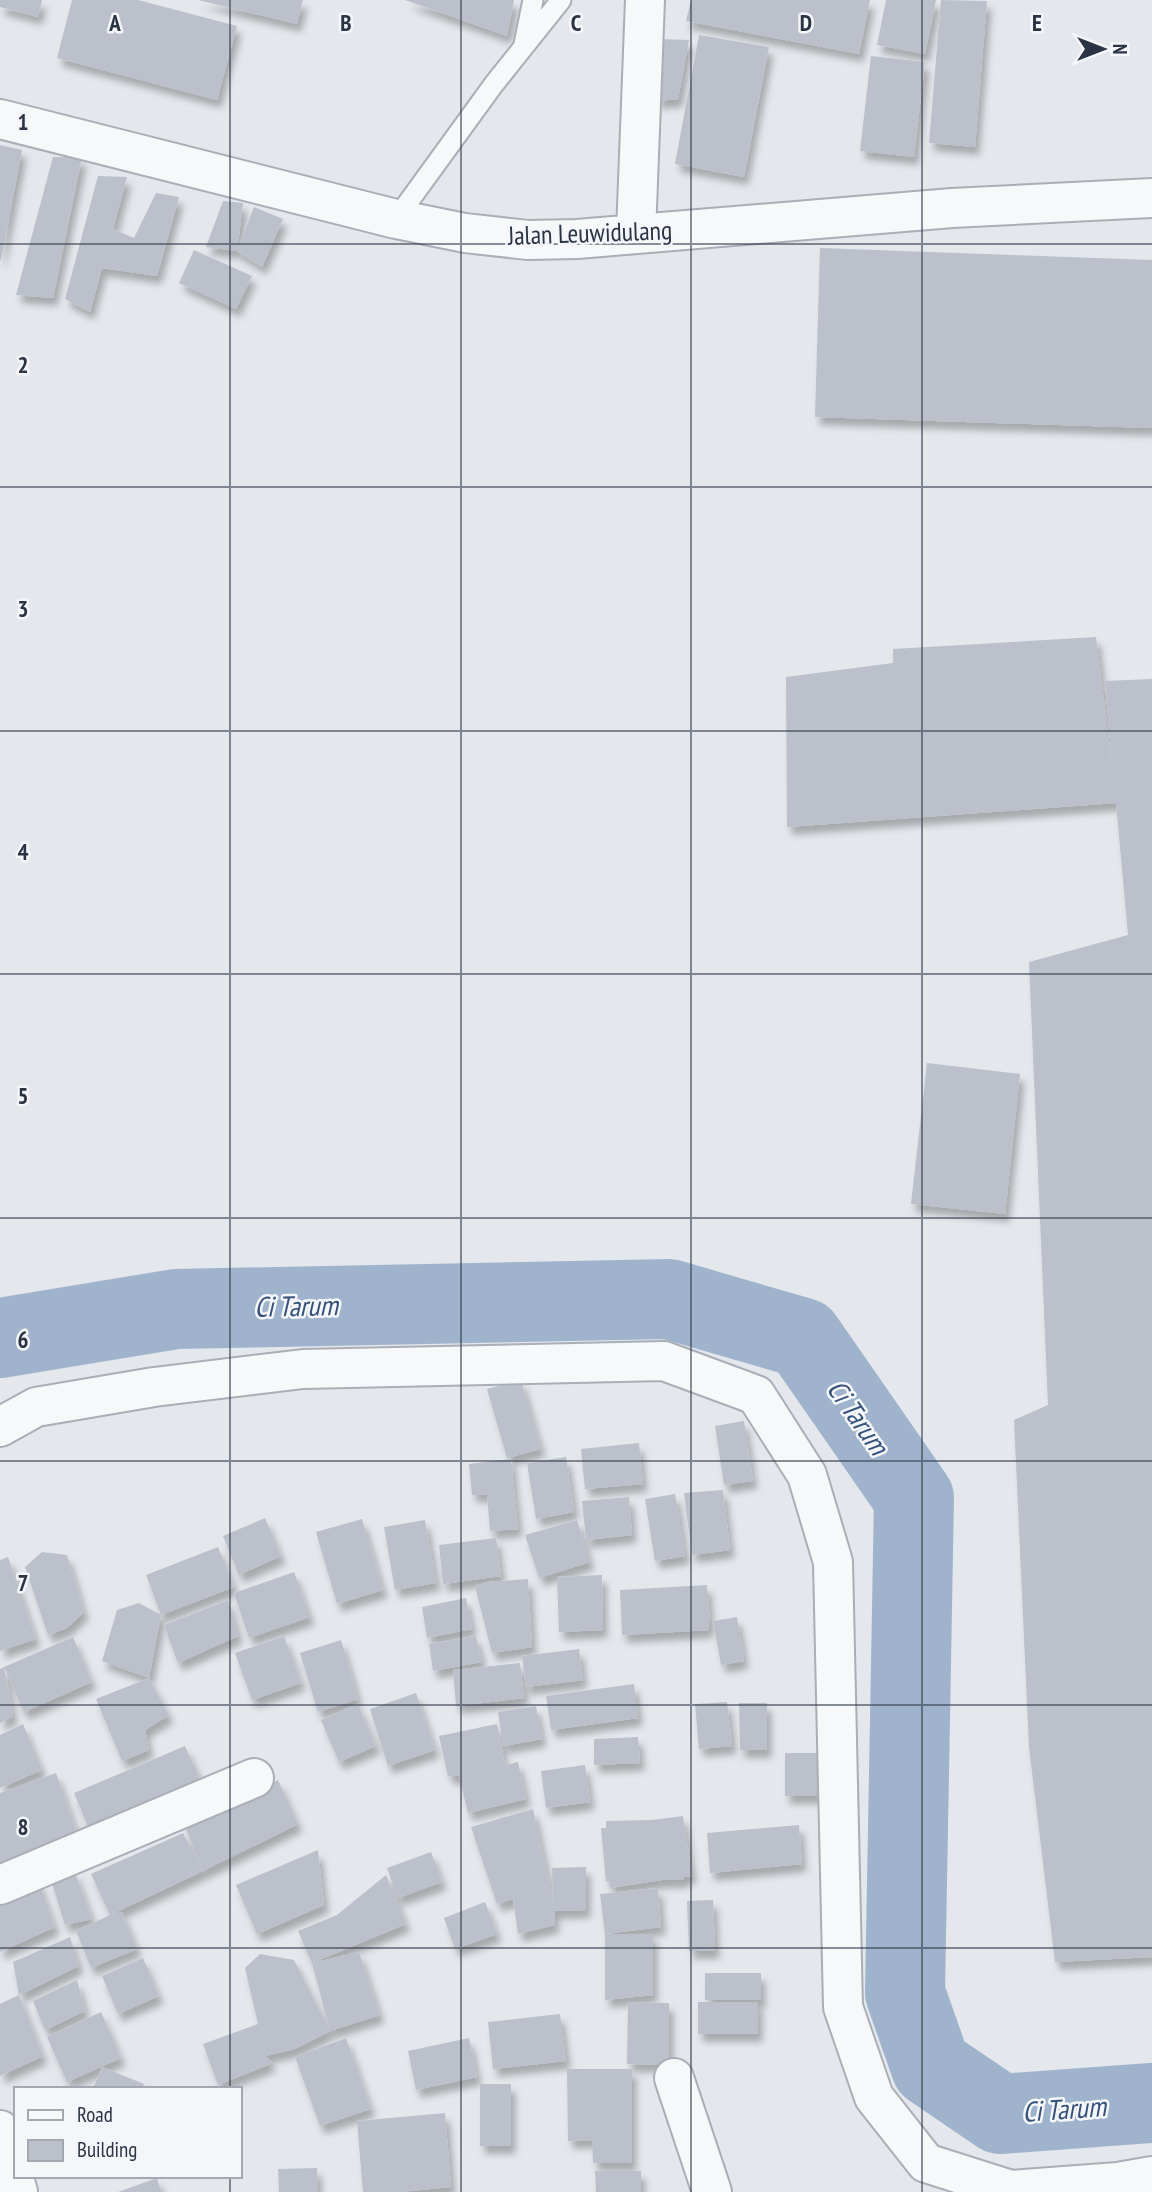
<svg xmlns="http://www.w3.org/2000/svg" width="1152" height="2192" viewBox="0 0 1152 2192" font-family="'PT Sans Narrow',sans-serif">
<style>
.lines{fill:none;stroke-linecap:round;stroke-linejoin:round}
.river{stroke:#9fb4cc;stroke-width:80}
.building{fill:#bbc0ca;filter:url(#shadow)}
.service-casing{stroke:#a9aeb7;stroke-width:23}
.minor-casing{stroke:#a9aeb7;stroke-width:42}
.service{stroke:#f7f8fa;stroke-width:19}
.minor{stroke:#f7f8fa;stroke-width:38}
.grid{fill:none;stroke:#2b3445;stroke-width:2;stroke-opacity:0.55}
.labels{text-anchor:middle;stroke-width:5;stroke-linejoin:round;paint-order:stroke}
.street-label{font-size:26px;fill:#2b3445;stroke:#f4f6f9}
.water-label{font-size:28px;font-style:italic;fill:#34527a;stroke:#f4f6f9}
.grid-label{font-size:23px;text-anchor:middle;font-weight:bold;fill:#2b3445;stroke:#f4f6f9;stroke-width:5;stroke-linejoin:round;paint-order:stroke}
</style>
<defs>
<filter id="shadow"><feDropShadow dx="4.5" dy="8" stdDeviation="3.5" flood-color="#0004"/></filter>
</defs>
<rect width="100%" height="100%" fill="#e4e7ec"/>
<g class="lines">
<path class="river" d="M 0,1338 L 176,1309 L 669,1299 L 803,1338 L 914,1498 L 905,1993 L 931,2067 L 1000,2114 L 1152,2103"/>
</g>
<path class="building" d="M 0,0 L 42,0 L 38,17 L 0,7 Z
M 72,0 L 138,0 L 237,26 L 217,100 L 57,58 Z
M 198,0 L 303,0 L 297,24 Z
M 405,0 L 514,0 L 507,36 Z
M 691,0 L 870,0 L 859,54 L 686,21 Z
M 886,0 L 936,0 L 925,54 L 877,45 Z
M 941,0 L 987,1 L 975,147 L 929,143 Z
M 699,35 L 769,47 L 744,177 L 675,164 Z
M 659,39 L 689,40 L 678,99 L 656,101 Z
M 871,56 L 925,62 L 914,157 L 860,151 Z
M 0,145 L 22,150 L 1,260 L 0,260 Z
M 53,157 L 82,157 L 53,298 L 16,295 Z
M 98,176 L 127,177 L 113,229 L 134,238 L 156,193 L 179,197 L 157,276 L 102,268 L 90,312 L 65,299 Z
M 223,201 L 243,203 L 237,251 L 206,247 Z
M 254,207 L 283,219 L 262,267 L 237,251 Z
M 820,248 L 1152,260 L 1152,428 L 815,417 Z
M 194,250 L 252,276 L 236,309 L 179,283 Z
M 1096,637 L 1113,774 L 1105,681 L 1152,679 L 1152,1957 L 1055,1962 L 1029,1747 L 1014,1420 L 1048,1405 L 1029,962 L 1128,935 L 1116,803 L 787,827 L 786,677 L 893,663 L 893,649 Z
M 927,1063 L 1020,1074 L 1005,1214 L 911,1204 Z
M 521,1380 L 541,1449 L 507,1458 L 487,1389 Z
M 744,1421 L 753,1481 L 724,1485 L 715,1426 Z
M 639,1443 L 643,1484 L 585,1489 L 581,1449 Z
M 566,1457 L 574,1512 L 536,1519 L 527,1463 Z
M 511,1459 L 518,1529 L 490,1531 L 487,1494 L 472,1495 L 469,1464 Z
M 723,1490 L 730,1550 L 692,1555 L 684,1493 Z
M 675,1494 L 685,1556 L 655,1561 L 645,1499 Z
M 629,1497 L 632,1535 L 586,1540 L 582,1501 Z
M 265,1518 L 281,1556 L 239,1575 L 223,1536 Z
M 362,1519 L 383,1590 L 337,1604 L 316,1532 Z
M 425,1520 L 436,1583 L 395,1590 L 384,1527 Z
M 577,1520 L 590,1562 L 539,1578 L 525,1535 Z
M 496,1538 L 501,1576 L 443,1584 L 439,1545 Z
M 218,1547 L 234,1587 L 161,1615 L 146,1575 Z
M 42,1552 L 67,1555 L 84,1612 L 67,1628 L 48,1635 L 25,1567 Z
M 8,1557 L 36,1639 L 0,1651 L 0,1560 Z
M 294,1572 L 310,1617 L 249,1638 L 234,1593 Z
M 602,1575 L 603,1630 L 559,1632 L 557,1577 Z
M 528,1579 L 532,1647 L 492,1653 L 475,1586 L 488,1582 Z
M 707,1585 L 710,1623 L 708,1623 L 709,1630 L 622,1635 L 620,1590 Z
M 466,1598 L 472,1629 L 427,1638 L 422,1607 Z
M 228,1600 L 238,1636 L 178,1663 L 164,1625 Z
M 139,1603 L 161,1615 L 149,1678 L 102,1661 L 117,1610 Z
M 737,1617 L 744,1661 L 721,1665 L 713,1621 Z
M 284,1636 L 301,1683 L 252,1700 L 235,1653 Z
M 476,1636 L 482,1662 L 433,1671 L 429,1644 Z
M 73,1637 L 92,1682 L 24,1712 L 4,1667 Z
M 341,1640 L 358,1699 L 318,1712 L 300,1653 Z
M 579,1649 L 583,1680 L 526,1687 L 522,1656 Z
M 520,1663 L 524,1698 L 456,1706 L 453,1670 Z
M 4,1667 L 13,1716 L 0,1723 L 0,1669 Z
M 149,1678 L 169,1715 L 145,1730 L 149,1750 L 122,1761 L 96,1699 Z
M 634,1684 L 638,1718 L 551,1730 L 546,1696 Z
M 416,1693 L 435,1750 L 388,1766 L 370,1709 Z
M 727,1702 L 732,1746 L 699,1749 L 695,1704 Z
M 739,1703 L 767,1703 L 767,1750 L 740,1750 Z
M 358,1704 L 376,1746 L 339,1762 L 321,1720 Z
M 536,1706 L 542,1739 L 503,1746 L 498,1712 Z
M 23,1724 L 42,1770 L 0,1788 L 0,1735 Z
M 497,1724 L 505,1765 L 518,1762 L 526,1799 L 468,1813 L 459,1776 L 448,1776 L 439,1736 Z
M 638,1737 L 640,1763 L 594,1765 L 594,1739 Z
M 185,1746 L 203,1786 L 91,1834 L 74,1793 Z
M 785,1753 L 818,1753 L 818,1796 L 785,1796 Z
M 585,1765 L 590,1802 L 546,1808 L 541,1771 Z
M 56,1773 L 79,1838 L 0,1867 L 0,1793 Z
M 278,1780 L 298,1824 L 203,1871 L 183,1821 L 232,1802 Z
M 533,1809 L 553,1903 L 552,1868 L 586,1867 L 586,1910 L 554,1911 L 555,1925 L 518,1934 L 513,1899 L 497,1904 L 471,1827 Z
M 683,1816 L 692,1876 L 683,1877 L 684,1880 L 662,1880 L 610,1888 L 609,1881 L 606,1881 L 601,1828 L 606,1828 L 606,1821 L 652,1820 Z
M 799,1825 L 802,1864 L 710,1873 L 707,1833 Z
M 183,1833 L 203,1871 L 110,1915 L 91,1874 Z
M 318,1850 L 324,1905 L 257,1934 L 236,1885 Z
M 431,1852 L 442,1882 L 398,1898 L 387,1868 Z
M 75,1872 L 92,1919 L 65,1925 L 51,1880 Z
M 386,1875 L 406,1924 L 312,1963 L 298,1931 L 337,1915 Z
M 38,1880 L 55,1927 L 0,1952 L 0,1897 Z
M 658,1888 L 661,1927 L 605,1934 L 600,1894 Z
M 713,1900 L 715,1951 L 689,1951 L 687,1901 Z
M 485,1902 L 497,1934 L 455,1949 L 444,1918 Z
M 122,1912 L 137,1949 L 91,1968 L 76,1931 L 110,1915 Z
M 605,1934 L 653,1934 L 653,1995 L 605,2000 Z
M 70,1937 L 79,1966 L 19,1995 L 13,1962 Z
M 359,1952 L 380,2015 L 330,2031 L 312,1963 Z
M 260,1954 L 294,1960 L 330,2031 L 295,2049 L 265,2056 L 273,2063 L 218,2085 L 203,2044 L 258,2024 L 245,1968 Z
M 143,1958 L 159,1996 L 118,2014 L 102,1976 Z
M 705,1973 L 761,1973 L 761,2000 L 705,2000 Z
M 77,1980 L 85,2011 L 45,2030 L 33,2001 Z
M 19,1995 L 43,2056 L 0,2076 L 0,2004 Z
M 628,2002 L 669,2003 L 669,2065 L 627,2064 Z
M 698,2002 L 758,2002 L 758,2034 L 698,2034 Z
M 101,2012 L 121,2058 L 67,2082 L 47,2037 Z
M 560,2014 L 566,2061 L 493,2069 L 488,2022 Z
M 346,2038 L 371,2109 L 320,2126 L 295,2057 Z
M 469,2038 L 477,2077 L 416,2090 L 408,2051 Z
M 102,2067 L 144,2084 L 142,2089 L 93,2089 Z
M 567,2069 L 632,2069 L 632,2163 L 593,2163 L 592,2140 L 568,2141 Z
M 480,2084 L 511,2084 L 511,2146 L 480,2146 Z
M 445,2113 L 451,2187 L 399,2192 L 363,2192 L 357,2121 Z
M 317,2168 L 318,2192 L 279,2192 L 278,2169 Z
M 595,2171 L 641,2171 L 641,2192 L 596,2192 Z
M 157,2178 L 161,2192 L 118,2192 Z"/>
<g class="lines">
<defs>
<path id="service" d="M 524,44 L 533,0
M 396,219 L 494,84 L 561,0"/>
<path id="minor" d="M 0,119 L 396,219 L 465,233 L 528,240 L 577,239 L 952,208 L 1152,198
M 636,233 L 645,0
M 0,1427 L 36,1407 L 154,1387 L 303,1369 L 664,1361 L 756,1395 L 807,1475 L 833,1562 L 843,2007 L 874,2097 L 926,2163 L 1011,2190 L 1118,2182 L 1152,2176
M 0,1885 L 254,1778
M 674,2078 L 712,2192
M 0,2130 L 18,2192"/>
</defs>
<use href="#service" class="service-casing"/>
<use href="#minor" class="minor-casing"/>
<use href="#service" class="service"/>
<use href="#minor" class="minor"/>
</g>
<path class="grid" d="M 230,0 L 230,2089M 461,0 L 461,2192M 691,0 L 691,2192M 922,0 L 922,2192M 0,244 L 1152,244M 0,487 L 1152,487M 0,731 L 1152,731M 0,974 L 1152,974M 0,1218 L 1152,1218M 0,1461 L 1152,1461M 0,1705 L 1152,1705M 0,1948 L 1152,1948M 230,2176 L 230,2192"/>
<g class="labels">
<g class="street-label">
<text transform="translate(590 233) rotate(-2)" y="9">Jalan Leuwidulang</text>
</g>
<g class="water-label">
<text transform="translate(296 1306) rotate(-1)" y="10">Ci Tarum</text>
<text transform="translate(858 1417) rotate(55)" y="10">Ci Tarum</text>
<text transform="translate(1064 2109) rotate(-4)" y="10">Ci Tarum</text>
</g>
</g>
<g class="grid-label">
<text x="115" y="31">A</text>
<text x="346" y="31">B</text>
<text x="576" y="31">C</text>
<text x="806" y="31">D</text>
<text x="1037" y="31">E</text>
<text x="23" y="130">1</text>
<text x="23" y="373">2</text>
<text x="23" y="617">3</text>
<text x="23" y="860">4</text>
<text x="23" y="1104">5</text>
<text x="23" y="1348">6</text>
<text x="23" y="1591">7</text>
<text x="23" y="1835">8</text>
</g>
<rect x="14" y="2087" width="228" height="91" fill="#f4f6f9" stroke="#a4a8b1" stroke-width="2"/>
<rect x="28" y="2110" width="35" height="10" fill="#f7f8fa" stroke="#a4a8b1" stroke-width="2"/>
<text x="77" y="2122" font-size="21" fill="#2b3445">Road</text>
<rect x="28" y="2140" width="35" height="21" fill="#bbc0ca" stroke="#a4a8b1" stroke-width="2"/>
<text x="77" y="2157" font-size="21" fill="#2b3445">Building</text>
<g transform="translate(1103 49) rotate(90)" stroke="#f4f6f9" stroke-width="5" paint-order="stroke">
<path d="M0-5L12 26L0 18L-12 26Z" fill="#2b3445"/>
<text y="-10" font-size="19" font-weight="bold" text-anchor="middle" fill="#2b3445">N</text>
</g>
</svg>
